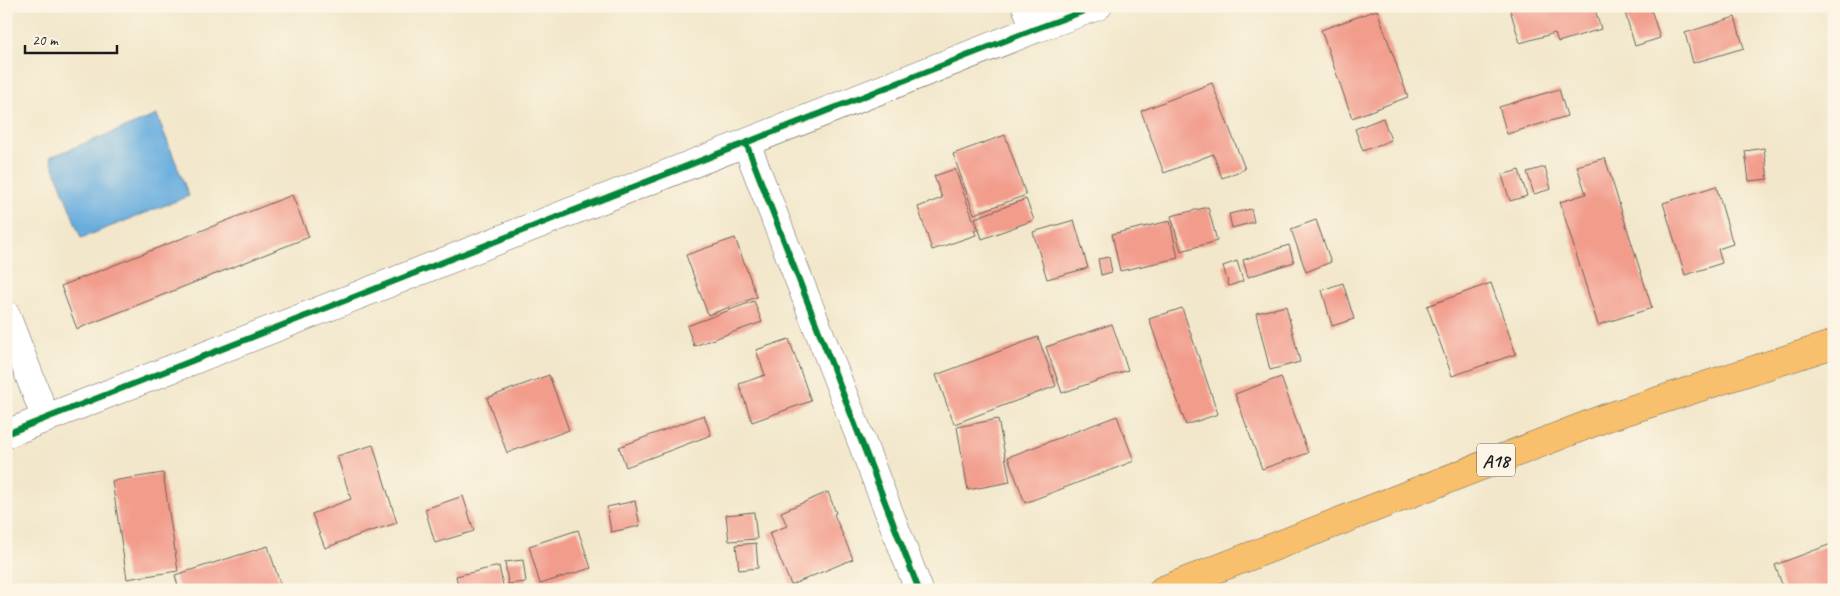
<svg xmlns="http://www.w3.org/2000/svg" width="1840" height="596" viewBox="0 0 1840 596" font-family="Caveat,sans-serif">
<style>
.water{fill:#68adde;stroke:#42647d}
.building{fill:#f29c8c}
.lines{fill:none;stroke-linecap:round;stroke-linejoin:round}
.minor-casing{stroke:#676359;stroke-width:29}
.primary-casing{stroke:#676359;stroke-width:29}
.minor{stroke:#fff;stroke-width:28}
.primary{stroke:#f8bf6c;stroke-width:28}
.cycleway-casing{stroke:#fcf5e5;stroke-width:9}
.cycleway{stroke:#00873e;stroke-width:6}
.labels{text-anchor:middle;stroke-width:4;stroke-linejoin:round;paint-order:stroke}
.shield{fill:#fcf5e5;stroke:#5f5d58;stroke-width:1}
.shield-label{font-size:19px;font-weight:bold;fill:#1c1c1c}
</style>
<rect width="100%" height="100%" fill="#fcf5e5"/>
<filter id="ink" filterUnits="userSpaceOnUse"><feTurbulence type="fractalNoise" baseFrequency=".02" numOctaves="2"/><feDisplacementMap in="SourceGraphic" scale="10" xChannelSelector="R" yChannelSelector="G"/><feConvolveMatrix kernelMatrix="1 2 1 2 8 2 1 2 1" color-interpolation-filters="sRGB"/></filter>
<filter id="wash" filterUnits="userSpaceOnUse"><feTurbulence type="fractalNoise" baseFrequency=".0096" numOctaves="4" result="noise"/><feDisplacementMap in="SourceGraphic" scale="20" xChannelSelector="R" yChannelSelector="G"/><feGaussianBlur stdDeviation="1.12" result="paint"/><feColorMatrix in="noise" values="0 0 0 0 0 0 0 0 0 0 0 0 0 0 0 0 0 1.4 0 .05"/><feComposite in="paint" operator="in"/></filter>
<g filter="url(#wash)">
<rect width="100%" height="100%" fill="#f2e7cb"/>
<path class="water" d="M 157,115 L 189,196 L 81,238 L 50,157 Z"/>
<g id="blocks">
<path class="building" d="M 1509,6 L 1594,6 L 1601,29 L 1558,42 L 1555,33 L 1520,43 Z
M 1623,6 L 1650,6 L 1660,38 L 1635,46 Z
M 1377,10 L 1408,97 L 1352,118 L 1321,30 Z
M 1735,17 L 1744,48 L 1693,63 L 1685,33 Z
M 1212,83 L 1245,169 L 1222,178 L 1213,154 L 1164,173 L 1141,111 Z
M 1559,89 L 1567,116 L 1507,134 L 1499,107 Z
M 1383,118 L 1391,140 L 1363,151 L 1355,129 Z
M 1005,135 L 1026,195 L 974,214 L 953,154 Z
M 1764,148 L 1768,179 L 1749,181 L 1745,151 Z
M 1605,158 L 1652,308 L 1598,325 L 1560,202 L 1586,194 L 1577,166 Z
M 1545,167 L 1551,189 L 1534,194 L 1527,172 Z
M 955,169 L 977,230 L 974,230 L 976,235 L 932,250 L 918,207 L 942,198 L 934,176 Z
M 1519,170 L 1527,196 L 1510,201 L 1502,175 Z
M 1716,186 L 1733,244 L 1718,249 L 1722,263 L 1685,275 L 1663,203 Z
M 292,195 L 309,237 L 77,329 L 61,286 Z
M 1026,199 L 1034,220 L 982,239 L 975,218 Z
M 1208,207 L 1217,241 L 1181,251 L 1171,216 Z
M 1251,209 L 1254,222 L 1232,228 L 1229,214 Z
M 1074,220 L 1088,268 L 1047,279 L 1033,232 Z
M 1316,220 L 1331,262 L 1306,272 L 1291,229 Z
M 1170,221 L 1178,258 L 1120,271 L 1112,234 Z
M 735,238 L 757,297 L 708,315 L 686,255 Z
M 1289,245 L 1294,262 L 1248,277 L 1243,260 Z
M 1109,257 L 1112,272 L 1101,275 L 1098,259 Z
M 1237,261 L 1243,281 L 1229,286 L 1223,266 Z
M 1343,283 L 1354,319 L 1332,326 L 1322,290 Z
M 1491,283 L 1516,354 L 1452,376 L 1427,306 Z
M 754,301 L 762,322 L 694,346 L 687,326 Z
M 1286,306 L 1300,362 L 1270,370 L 1256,313 Z
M 1182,308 L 1218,414 L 1186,425 L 1149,319 Z
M 1112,324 L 1128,370 L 1062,393 L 1046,347 Z
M 1038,337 L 1056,386 L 954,424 L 936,375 Z
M 789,339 L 811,401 L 752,422 L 739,384 L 765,375 L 756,350 Z
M 549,375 L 569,430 L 507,453 L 487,398 Z
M 1281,377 L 1308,453 L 1262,469 L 1235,394 Z
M 704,415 L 711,435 L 626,467 L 619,447 Z
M 1117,416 L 1134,461 L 1025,503 L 1008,457 Z
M 998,419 L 1010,482 L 968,490 L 957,427 Z
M 373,445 L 397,523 L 362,534 L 325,548 L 312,514 L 351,499 L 337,456 Z
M 163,473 L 178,571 L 127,579 L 112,481 Z
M 828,492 L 836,513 L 834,514 L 853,559 L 791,585 L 769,533 L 787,526 L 781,512 Z
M 463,496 L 474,531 L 435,543 L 425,509 Z
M 635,501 L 640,526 L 611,532 L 607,507 Z
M 754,512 L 757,539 L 729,541 L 726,515 Z
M 578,530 L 591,568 L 540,584 L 529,546 Z
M 756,543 L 758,568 L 739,570 L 736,545 Z
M 1834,543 L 1834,590 L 1784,590 L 1775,565 Z
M 268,546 L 282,590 L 179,590 L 175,575 Z
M 523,560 L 526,582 L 508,584 L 505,562 Z
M 499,566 L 504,590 L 459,590 L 456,576 Z"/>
</g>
</g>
<g filter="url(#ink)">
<use href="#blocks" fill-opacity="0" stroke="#676359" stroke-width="1"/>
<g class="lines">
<defs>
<path id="minor" d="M 1026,6 L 1035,29
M 746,143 L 919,590
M 6,315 L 46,419
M 6,434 L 1035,29 L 1098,6"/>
<path id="primary" d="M 1163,590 L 1605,418 L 1834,344"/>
</defs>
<use href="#minor" class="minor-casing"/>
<use href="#primary" class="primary-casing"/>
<use href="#minor" class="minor"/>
<use href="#primary" class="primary"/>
<defs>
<path id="cycleway" d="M 746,143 L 919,590
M 6,434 L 1035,29 L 1098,6"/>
</defs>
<use href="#cycleway" class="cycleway-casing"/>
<use href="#cycleway" class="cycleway"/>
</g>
</g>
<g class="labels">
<rect class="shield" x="1477" y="443.5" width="38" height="33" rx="4"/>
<g class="shield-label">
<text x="1496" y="467">A18</text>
</g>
</g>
<rect width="1840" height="596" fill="none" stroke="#fcf5e5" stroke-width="25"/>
<path d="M25 45v8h92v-8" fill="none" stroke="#1c1c1c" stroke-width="2.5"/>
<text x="32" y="45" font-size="15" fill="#1c1c1c" stroke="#fcf5e5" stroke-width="4" paint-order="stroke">20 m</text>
</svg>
